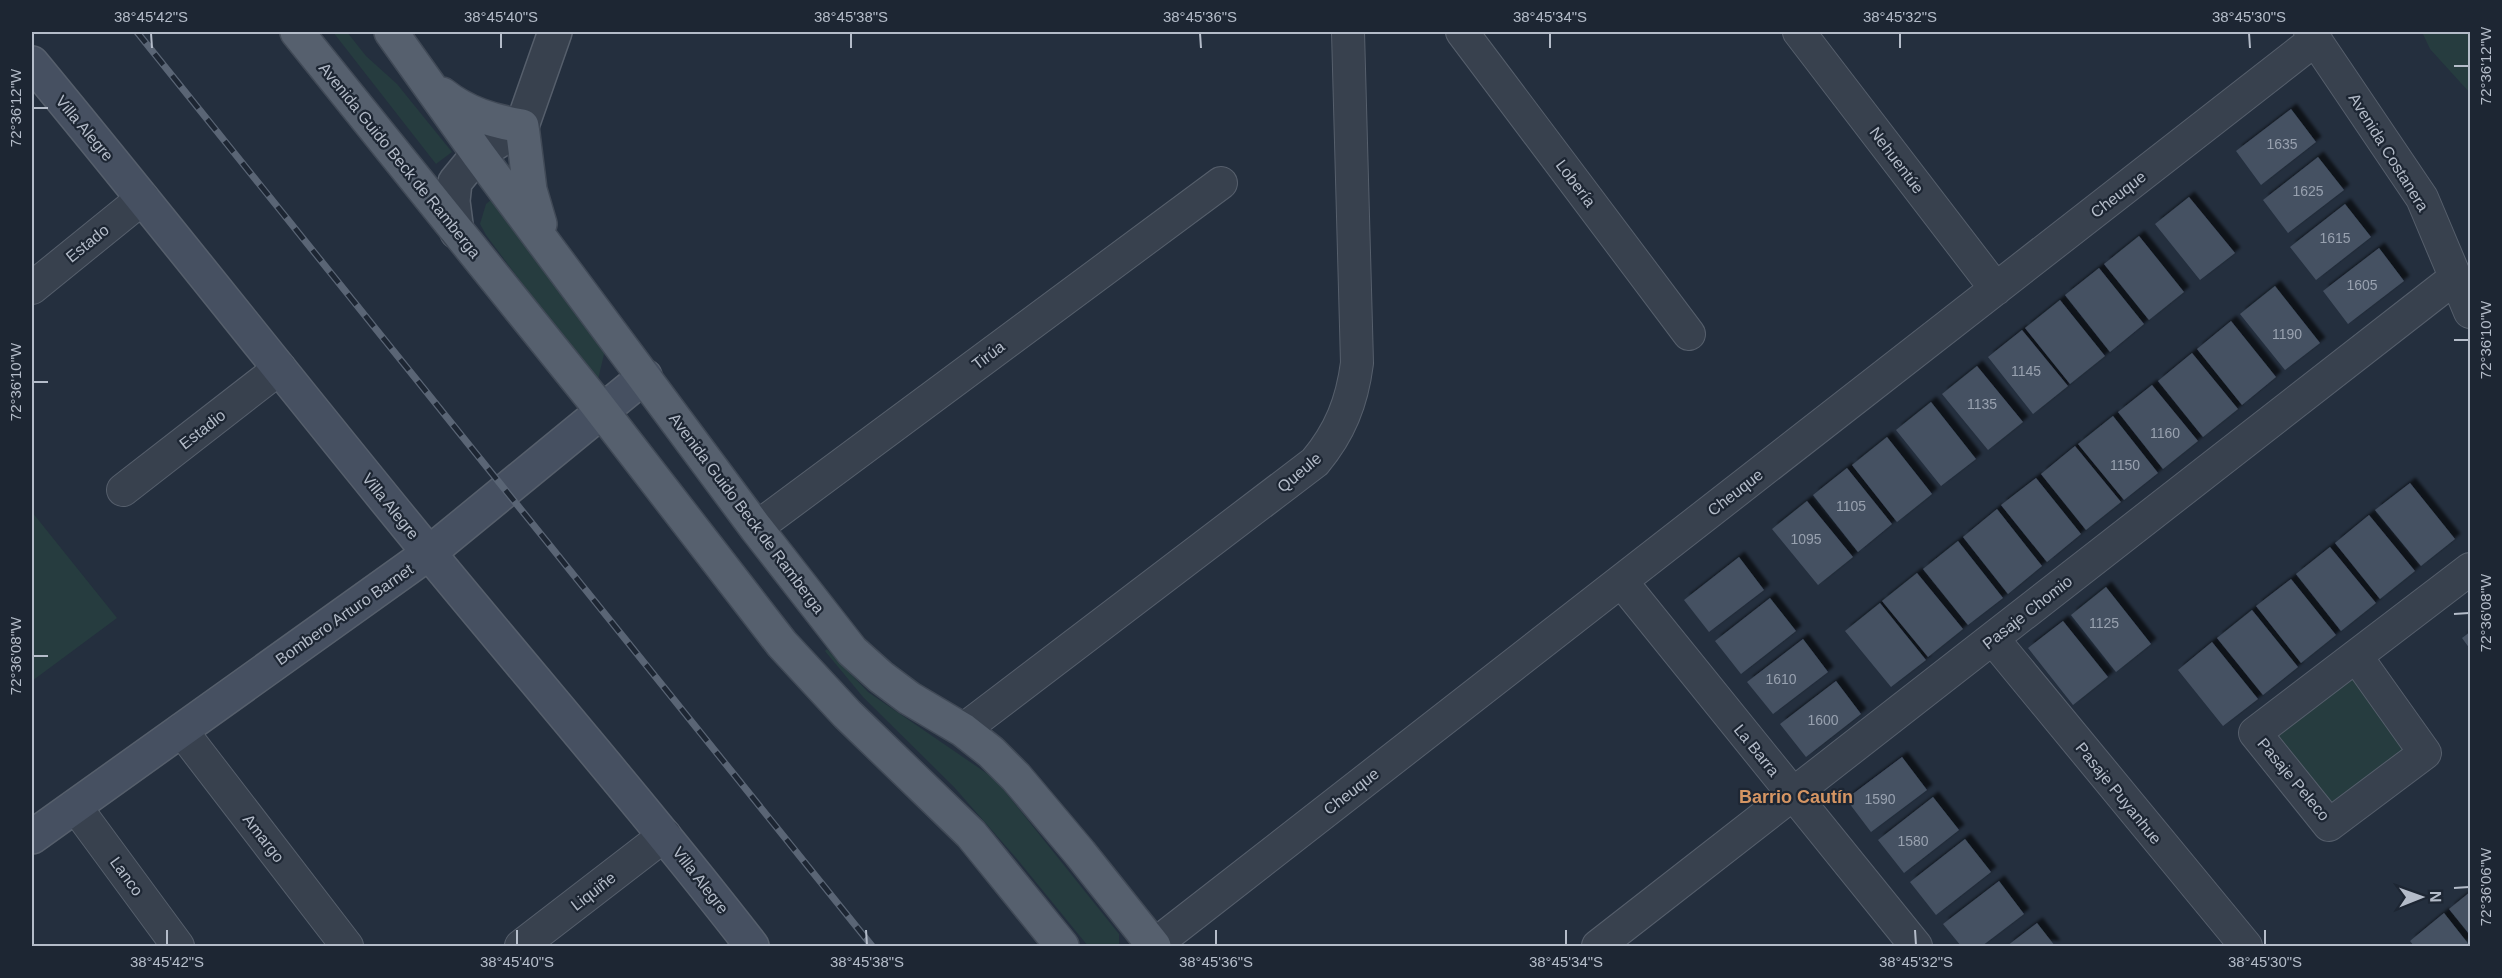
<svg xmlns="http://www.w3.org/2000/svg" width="2502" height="978" viewBox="0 0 2502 978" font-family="Arial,sans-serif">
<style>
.green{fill:#263c3f}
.building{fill:#455162;filter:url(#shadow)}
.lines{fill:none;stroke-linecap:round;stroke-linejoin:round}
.minor-casing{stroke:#565f6c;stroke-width:34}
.tertiary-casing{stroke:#565f6c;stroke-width:36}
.secondary-casing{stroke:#565f6c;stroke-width:36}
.primary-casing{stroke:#414a57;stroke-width:36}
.minor{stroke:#38414e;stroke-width:32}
.tertiary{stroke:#38414e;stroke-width:33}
.secondary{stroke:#465061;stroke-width:33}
.primary{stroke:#56606e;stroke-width:33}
.rail-casing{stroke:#5a6575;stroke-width:7}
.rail{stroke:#1d2633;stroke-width:4.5;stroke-dasharray:14;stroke-linecap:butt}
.ticks{fill:none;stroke:#b4bcc9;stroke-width:2}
.labels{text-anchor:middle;stroke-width:4.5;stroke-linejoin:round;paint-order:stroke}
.number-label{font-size:14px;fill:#98a1af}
.street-label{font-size:16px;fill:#b4bcc9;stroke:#1d2633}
.neighbourhood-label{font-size:18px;font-weight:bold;fill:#d59563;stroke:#1d2633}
.neatline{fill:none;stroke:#b4bcc9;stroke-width:2}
.ticks-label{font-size:15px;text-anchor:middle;fill:#b4bcc9}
</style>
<defs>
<filter id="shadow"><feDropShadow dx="5.5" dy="-5.5" stdDeviation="1.5" flood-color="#0009"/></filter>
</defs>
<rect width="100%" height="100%" fill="#242f3e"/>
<path class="green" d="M 333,32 L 347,32 L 366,56 L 397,84 L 452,152 L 436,164 Z
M 2422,32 L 2470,32 L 2470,93 L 2430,49 Z
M 492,199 L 605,350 L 597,384 L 486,235 L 480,224 L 486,204 Z
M 32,512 L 117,618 L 32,681 Z
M 827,649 L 868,692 L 995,779 L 1119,934 L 1119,946 L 1088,946 L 1017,859 L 954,787 L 863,697 L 825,651 Z
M 2351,670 L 2414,751 L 2331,815 L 2266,734 Z"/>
<path class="building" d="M 2291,109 L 2316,142 L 2261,185 L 2236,151 Z
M 2318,157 L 2344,190 L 2288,233 L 2263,200 Z
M 2189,197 L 2235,253 L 2200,280 L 2155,224 Z
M 2345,204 L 2371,237 L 2316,280 L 2290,247 Z
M 2139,236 L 2184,292 L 2149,320 L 2104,264 Z
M 2379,248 L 2404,281 L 2348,324 L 2323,291 Z
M 2099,268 L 2144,324 L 2110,352 L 2065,295 Z
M 2275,286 L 2320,343 L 2285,370 L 2240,314 Z
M 2060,300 L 2105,356 L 2070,384 L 2025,328 Z
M 2231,321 L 2276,377 L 2242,405 L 2197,349 Z
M 2022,330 L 2068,386 L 2033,414 L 1988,357 Z
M 2192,353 L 2238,409 L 2203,437 L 2158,381 Z
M 1977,366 L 2023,422 L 1988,450 L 1942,394 Z
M 2152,385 L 2198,441 L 2163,469 L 2118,412 Z
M 1931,402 L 1976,459 L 1941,486 L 1896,430 Z
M 2113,416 L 2158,473 L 2124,500 L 2078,444 Z
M 1887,437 L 1932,494 L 1897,522 L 1852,465 Z
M 2075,446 L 2121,502 L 2086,530 L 2041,474 Z
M 1847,468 L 1892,524 L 1858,552 L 1813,495 Z
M 2036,478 L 2081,534 L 2047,562 L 2001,505 Z
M 2410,483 L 2455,539 L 2421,566 L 2375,510 Z
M 1807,501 L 1853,557 L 1818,585 L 1772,529 Z
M 1997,509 L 2042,566 L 2008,594 L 1963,537 Z
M 2369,515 L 2415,571 L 2380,599 L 2335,543 Z
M 1958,541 L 2003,598 L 1968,625 L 1923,569 Z
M 2330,547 L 2376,603 L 2341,631 L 2296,574 Z
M 1739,557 L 1764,590 L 1709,632 L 1684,600 Z
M 1917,573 L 1963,629 L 1928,657 L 1882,601 Z
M 2291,579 L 2336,635 L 2301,663 L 2256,606 Z
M 2106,587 L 2151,644 L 2116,672 L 2071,615 Z
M 1770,598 L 1796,631 L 1741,674 L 1715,641 Z
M 1880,603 L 1926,660 L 1891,687 L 1845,631 Z
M 2252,610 L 2298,667 L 2263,695 L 2217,638 Z
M 2063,621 L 2108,677 L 2073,705 L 2028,648 Z
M 2470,632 L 2470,649 L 2462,638 Z
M 1803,639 L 1828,672 L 1773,714 L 1747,682 Z
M 2212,642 L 2258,699 L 2223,726 L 2178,670 Z
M 1836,681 L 1861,714 L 1806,757 L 1780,724 Z
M 1902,757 L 1927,790 L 1871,832 L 1846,799 Z
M 1933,797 L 1959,830 L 1904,873 L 1878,840 Z
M 1965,839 L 1991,872 L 1936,915 L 1910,882 Z
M 1999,881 L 2024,914 L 1982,946 L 1961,946 L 1943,924 Z
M 2470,892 L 2470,935 L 2449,909 Z
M 2444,913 L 2470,946 L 2414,946 L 2410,941 Z
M 2037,923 L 2055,946 L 2007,946 Z"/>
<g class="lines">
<defs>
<path id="minor" d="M 1462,32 L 1689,334
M 1799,32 L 1996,289
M 2310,32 L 2422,198 L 2470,312
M 32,288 L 143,198
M 123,490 L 280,368
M 756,528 L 1221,183
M 1621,581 L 1916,946
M 1993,639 L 2246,946
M 2356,656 L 2425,753 L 2329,825 L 2255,733 L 2470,569
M 181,730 L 347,946
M 963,730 L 1315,462 C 1340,432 1352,402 1357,363 L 1348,32
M 75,806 L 178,946
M 521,946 L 665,835
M 1153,946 L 2316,39
M 1598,946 L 2456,277"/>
<path id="tertiary" d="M 457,232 L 453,201 L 455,182 L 478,154 L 522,126 L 555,32"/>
<path id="secondary" d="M 32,63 C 166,225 295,390 429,553 C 537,684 648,812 752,946
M 32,837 L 429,553 L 645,376"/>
<path id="primary" d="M 297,32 L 591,397 L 782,644 L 847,714 L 971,834 L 1062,946
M 391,32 L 478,154 L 756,528 L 852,651 L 881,677 L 909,698 L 963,730 L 991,752 L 1016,777 L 1080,853 L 1154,946
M 442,94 C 466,113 492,121 522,126 L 530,190 L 540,224"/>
</defs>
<use href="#minor" class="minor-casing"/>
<use href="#tertiary" class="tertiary-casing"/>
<use href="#secondary" class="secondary-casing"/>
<use href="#primary" class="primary-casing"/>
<use href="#minor" class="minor"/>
<use href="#tertiary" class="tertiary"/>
<use href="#secondary" class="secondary"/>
<use href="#primary" class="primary"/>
<defs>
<path id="rail" d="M 137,32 L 872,946"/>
</defs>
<use href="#rail" class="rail-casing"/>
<use href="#rail" class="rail"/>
</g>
<path class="ticks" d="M 151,33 L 152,48M 501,33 L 501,48M 851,33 L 851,48M 1200,33 L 1201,48M 1550,33 L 1550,48M 1900,33 L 1900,48M 2249,33 L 2250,48M 2454,66 L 2469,66M 33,108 L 48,108M 2454,340 L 2469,340M 33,382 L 48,382M 2454,614 L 2469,613M 33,656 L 48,656M 2454,888 L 2469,887M 167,930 L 167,945M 517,930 L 517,945M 866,930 L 867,945M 1216,930 L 1216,945M 1566,930 L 1566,945M 1915,930 L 1916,945M 2265,930 L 2265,945"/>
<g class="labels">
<g class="number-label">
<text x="2282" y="149">1635</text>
<text x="2308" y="196">1625</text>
<text x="2335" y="243">1615</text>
<text x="2362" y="290">1605</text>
<text x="2287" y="339">1190</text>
<text x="2026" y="376">1145</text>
<text x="1982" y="409">1135</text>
<text x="2165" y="438">1160</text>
<text x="2125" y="470">1150</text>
<text x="1851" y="511">1105</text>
<text x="1806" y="544">1095</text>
<text x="2104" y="628">1125</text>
<text x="1781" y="684">1610</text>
<text x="1823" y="725">1600</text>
<text x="1880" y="804">1590</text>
<text x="1913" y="846">1580</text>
</g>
<g class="street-label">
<text transform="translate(85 128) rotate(50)" y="6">Villa Alegre</text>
<text transform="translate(2389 152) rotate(58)" y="6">Avenida Costanera</text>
<text transform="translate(400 160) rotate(51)" y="6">Avenida Guido Beck de Ramberga</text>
<text transform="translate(1897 160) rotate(53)" y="6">Nehuentúe</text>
<text transform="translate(1576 183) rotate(53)" y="6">Lobería</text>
<text transform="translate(2118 194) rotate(-38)" y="6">Cheuque</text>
<text transform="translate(87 243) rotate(-39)" y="6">Estado</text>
<text transform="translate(988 355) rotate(-37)" y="6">Tirúa</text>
<text transform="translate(202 429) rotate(-38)" y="6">Estadio</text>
<text transform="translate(1299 472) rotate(-40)" y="6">Queule</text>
<text transform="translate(1735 492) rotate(-38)" y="6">Cheuque</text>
<text transform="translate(391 506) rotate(51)" y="6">Villa Alegre</text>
<text transform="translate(747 513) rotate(53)" y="6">Avenida Guido Beck de Ramberga</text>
<text transform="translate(2027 612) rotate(-38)" y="6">Pasaje Chomio</text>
<text transform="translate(344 614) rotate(-35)" y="6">Bombero Arturo Barnet</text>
<text transform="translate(1757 750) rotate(51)" y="6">La Barra</text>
<text transform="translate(2294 779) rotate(50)" y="6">Pasaje Peleco</text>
<text transform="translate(1351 791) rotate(-38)" y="6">Cheuque</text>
<text transform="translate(2119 793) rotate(51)" y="6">Pasaje Puyanhue</text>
<text transform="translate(264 838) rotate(52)" y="6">Amargo</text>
<text transform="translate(127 876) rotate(54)" y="6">Lanco</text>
<text transform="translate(701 880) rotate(52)" y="6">Villa Alegre</text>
<text transform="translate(593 891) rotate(-38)" y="6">Liquiñe</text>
</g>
<g class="neighbourhood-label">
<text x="1796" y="803">Barrio Cautín</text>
</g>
</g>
<rect width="2502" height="978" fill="none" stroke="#1d2633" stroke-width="66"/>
<g transform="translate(2421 897) rotate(89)" stroke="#1d2633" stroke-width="4.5" paint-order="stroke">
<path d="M0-4.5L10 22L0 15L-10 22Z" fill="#b4bcc9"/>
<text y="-9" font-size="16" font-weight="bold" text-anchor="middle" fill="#b4bcc9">N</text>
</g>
<rect x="33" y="33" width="2436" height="912" class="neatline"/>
<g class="ticks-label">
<text x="151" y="22">38°45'42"S</text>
<text x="501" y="22">38°45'40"S</text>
<text x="851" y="22">38°45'38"S</text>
<text x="1200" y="22">38°45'36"S</text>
<text x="1550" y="22">38°45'34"S</text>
<text x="1900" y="22">38°45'32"S</text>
<text x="2249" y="22">38°45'30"S</text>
<text transform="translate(2486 66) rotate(-90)" y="5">72°36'12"W</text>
<text transform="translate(16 108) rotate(-90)" y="5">72°36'12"W</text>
<text transform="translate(2486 340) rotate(-90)" y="5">72°36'10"W</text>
<text transform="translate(16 382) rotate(-90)" y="5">72°36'10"W</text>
<text transform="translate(2486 613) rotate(-90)" y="5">72°36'08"W</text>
<text transform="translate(16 656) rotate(-90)" y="5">72°36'08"W</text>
<text transform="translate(2486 887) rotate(-90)" y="5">72°36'06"W</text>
<text x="167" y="967">38°45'42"S</text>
<text x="517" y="967">38°45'40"S</text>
<text x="867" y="967">38°45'38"S</text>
<text x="1216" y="967">38°45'36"S</text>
<text x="1566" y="967">38°45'34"S</text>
<text x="1916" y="967">38°45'32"S</text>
<text x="2265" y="967">38°45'30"S</text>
</g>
</svg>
